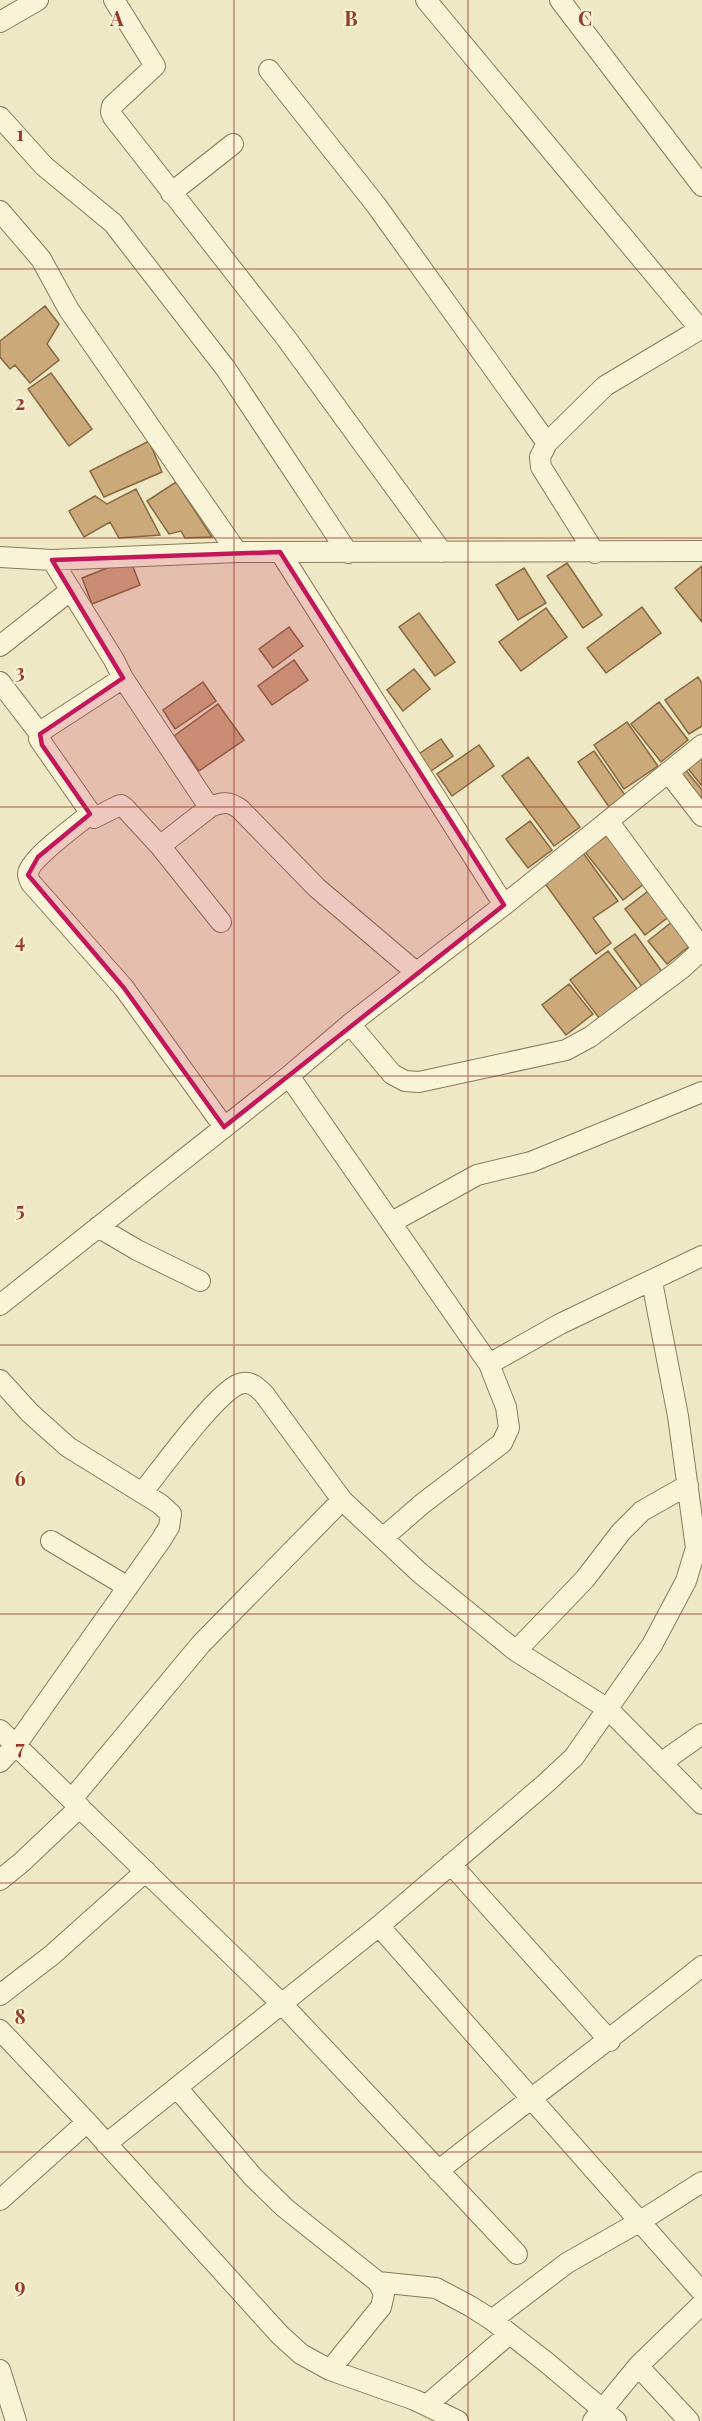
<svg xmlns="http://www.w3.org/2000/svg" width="702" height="2421" viewBox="0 0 702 2421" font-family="'Playfair Display',serif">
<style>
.building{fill:#cca97a;stroke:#886840;stroke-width:1.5}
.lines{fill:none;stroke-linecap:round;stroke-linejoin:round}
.minor-casing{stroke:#897a5b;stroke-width:22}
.minor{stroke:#f9f4d8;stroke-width:20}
.marked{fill:#c2185b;fill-opacity:0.2;stroke:#c2185b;stroke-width:4.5;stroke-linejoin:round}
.grid{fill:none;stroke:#983a2b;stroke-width:1.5;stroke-opacity:0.55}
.grid-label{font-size:20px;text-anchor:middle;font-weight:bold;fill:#983a2b;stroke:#f6f1d4;stroke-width:4.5;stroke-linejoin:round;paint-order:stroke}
</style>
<rect width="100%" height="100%" fill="#eee8c4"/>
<path class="building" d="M 45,306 L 59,324 L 47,344 L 59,360 L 30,383 L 15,365 L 10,369 L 0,357 L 0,341 Z
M 51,373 L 92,429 L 69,446 L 28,389 Z
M 149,441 L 162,472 L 104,497 L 90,471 Z
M 176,482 L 212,537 L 185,538 L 181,531 L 169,534 L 147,501 Z
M 136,489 L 160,535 L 119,538 L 110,522 L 84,537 L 69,511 L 95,496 L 107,504 Z
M 130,559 L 140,585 L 92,604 L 82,578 Z
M 567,563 L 602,615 L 583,628 L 547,576 Z
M 702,566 L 702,622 L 675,588 Z
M 524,568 L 546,603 L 518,620 L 496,585 Z
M 642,607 L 661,633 L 606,673 L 587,648 Z
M 546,608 L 567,637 L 521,671 L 499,642 Z
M 419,613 L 455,662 L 435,676 L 399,627 Z
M 289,627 L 303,646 L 273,668 L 259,649 Z
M 294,660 L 308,680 L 272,705 L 258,686 Z
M 414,669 L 430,689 L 403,711 L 387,690 Z
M 698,677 L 702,683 L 702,726 L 689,734 L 665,700 Z
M 203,682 L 216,701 L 175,729 L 163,710 Z
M 659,702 L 688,740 L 661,762 L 631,724 Z
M 218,704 L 244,740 L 199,771 L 174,736 Z
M 627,722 L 658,766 L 624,789 L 594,745 Z
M 441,739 L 453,756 L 425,775 L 413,758 Z
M 479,745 L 494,766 L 452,796 L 437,774 Z
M 594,751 L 625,795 L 609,807 L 578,762 Z
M 702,753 L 702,786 L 686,766 Z
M 528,757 L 580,827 L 554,846 L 502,776 Z
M 684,768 L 702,790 L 702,815 L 673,777 Z
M 530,821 L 552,850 L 528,868 L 506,839 Z
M 608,835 L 645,883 L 623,900 L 585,852 Z
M 581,850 L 618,901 L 593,918 L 611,943 L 596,954 L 541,878 Z
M 651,889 L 671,915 L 645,935 L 625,909 Z
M 673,921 L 692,944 L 667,964 L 648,941 Z
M 635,934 L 663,973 L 643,988 L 614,949 Z
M 608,951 L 638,990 L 600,1019 L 570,980 Z
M 569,984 L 593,1014 L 566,1035 L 542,1005 Z"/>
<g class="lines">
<defs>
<path id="minor" d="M 114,0 L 155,66 L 112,106 L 111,112 L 113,117 L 286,338 L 442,552
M 426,0 L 700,329
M 560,0 L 702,186
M 0,22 L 38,0
M 269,70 L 376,205 L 547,443
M 0,117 L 44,166 L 113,223 L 226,369 L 348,553
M 171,193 L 233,144
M 0,211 L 41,259 L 69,310 L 237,552
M 280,552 L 504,905
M 595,553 L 541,467 L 540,457 L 547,443 L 605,386 L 702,328
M 0,557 L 52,560 L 237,552 L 702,551
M 52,560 L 114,660 L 123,678 L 205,801 L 210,807 C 223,802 229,801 240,809 L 317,888 L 417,973
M 0,646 L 71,590
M 123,678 L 46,728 L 40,734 L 39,739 L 94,818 L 118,806 L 121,805 L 125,808 L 160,846 L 221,922
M 0,682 L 40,734
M 668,772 L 702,816
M 90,814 C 77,825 29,859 28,874 C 28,877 30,881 31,883 L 124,988 L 224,1127
M 608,821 L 702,948
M 160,846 L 210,807
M 350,1024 L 392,1074 L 405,1081 L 419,1082 L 566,1050 L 590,1037 L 681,969 L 702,950
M 289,1076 L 489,1364 L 506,1407 L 509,1428 L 502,1443 L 422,1504 L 384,1537
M 392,1222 L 477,1175 L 531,1162 L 702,1092
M 98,1227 L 137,1250 L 200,1281
M 0,1305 L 289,1076 L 350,1024 L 504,905 L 702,745
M 489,1364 L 560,1324 L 702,1256
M 0,1380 L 30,1413 L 68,1447 L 160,1504 L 171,1514 L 169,1527 L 161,1540 L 16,1745 L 0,1762
M 142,1493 C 161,1469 215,1394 239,1384 C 250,1380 257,1387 264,1394 L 342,1500 L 420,1573 L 516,1651 L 608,1709 L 702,1804
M 51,1541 L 128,1587
M 516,1651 L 585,1579 L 621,1532 L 642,1511 L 688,1485
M 0,1730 L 282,2004 L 517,2254
M 661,1763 L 702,1734
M 72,1799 L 201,1644 L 342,1500
M 451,1864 L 610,2041
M 0,1880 L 22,1862 L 80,1807
M 379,1926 L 702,2292
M 0,1995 L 52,1955 L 146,1871
M 0,2030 L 87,2122 L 280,2335 L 301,2354 L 330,2370 L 415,2400 L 458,2421
M 178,2089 L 253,2177 L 285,2208 L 378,2282 L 384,2294 L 381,2307 L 330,2370
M 106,2144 L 379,1926 L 545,1784 L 574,1757 L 652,1645 L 686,1581 L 696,1548 L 678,1416 L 652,1282
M 438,2171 C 525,2102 615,2036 702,1966
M 0,2200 L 87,2122
M 378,2282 L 436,2288 L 470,2306 L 492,2320 L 546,2362 L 616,2421
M 492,2320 L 567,2263 L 639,2222 L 702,2182
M 638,2366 L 689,2421
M 0,2370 L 16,2421
M 427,2405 L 509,2334
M 593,2421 L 638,2366 L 702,2304"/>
</defs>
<use href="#minor" class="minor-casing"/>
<use href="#minor" class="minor"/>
</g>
<path class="marked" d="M 280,552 L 504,905 L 224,1127 L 124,988 L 28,875 L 38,857 L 90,814 L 42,745 L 40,734 L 123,678 L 52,560 Z"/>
<path class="grid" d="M 234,0 L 234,2421M 468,0 L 468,2421M 0,269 L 702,269M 0,538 L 702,538M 0,807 L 702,807M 0,1076 L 702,1076M 0,1345 L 702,1345M 0,1614 L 702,1614M 0,1883 L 702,1883M 0,2152 L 702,2152"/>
<g class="grid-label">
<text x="117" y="26">A</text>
<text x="351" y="26">B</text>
<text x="585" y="26">C</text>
<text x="20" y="141">1</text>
<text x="20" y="410">2</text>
<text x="20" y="679">3</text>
<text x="20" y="948">4</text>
<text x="20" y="1217">5</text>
<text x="20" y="1486">6</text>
<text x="20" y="1755">7</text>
<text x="20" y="2024">8</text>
<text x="20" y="2293">9</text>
</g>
</svg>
